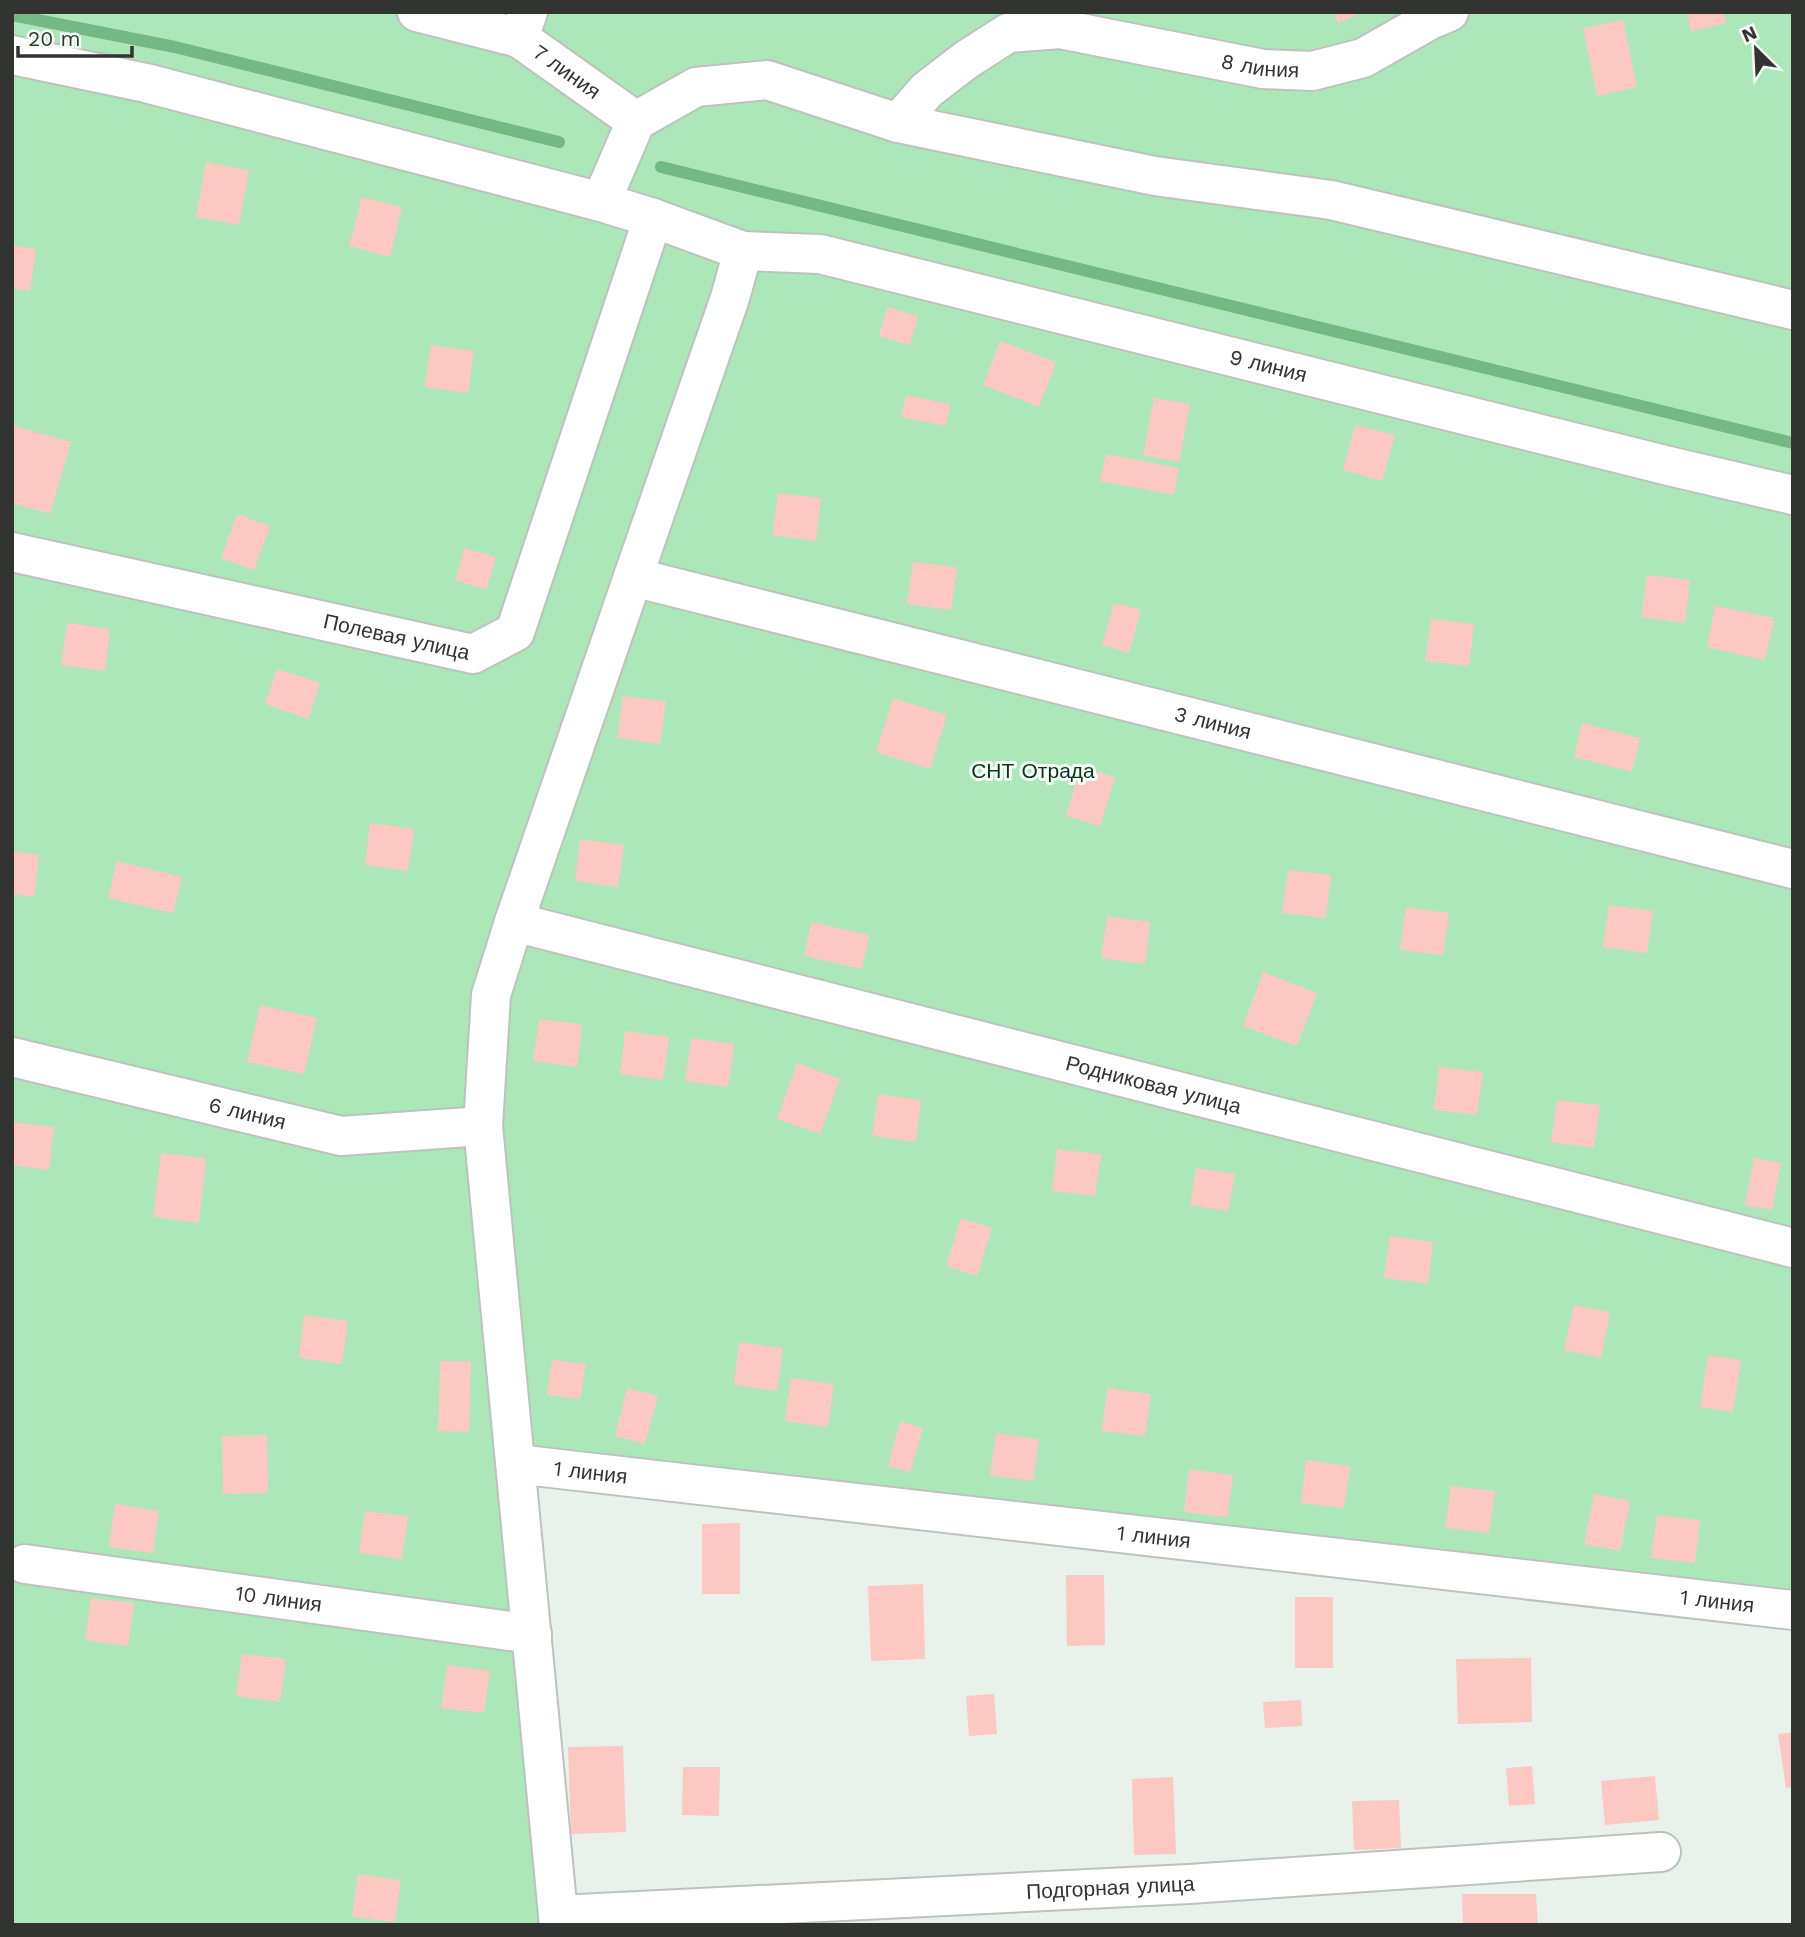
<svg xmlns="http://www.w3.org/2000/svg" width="1805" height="1937" viewBox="0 0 1805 1937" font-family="'Work Sans',sans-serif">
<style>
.green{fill:#abe7b8}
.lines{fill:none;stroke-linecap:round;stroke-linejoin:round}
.stream{stroke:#74b884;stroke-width:12}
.building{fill:#fdc8c1}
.minor-casing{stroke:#bcc3bd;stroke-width:42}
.minor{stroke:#fff;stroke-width:38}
.labels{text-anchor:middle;stroke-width:6;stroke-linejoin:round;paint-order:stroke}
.street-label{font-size:21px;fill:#313431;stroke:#f7fef8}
.park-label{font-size:21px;fill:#023918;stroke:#f7fef8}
</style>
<rect width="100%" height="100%" fill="#e9f1eb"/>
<path class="green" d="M 12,12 L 1793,12 L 1793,1626 L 531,1474 L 538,1925 L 12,1925 Z"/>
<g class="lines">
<path class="stream" d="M 12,15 L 175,47 L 559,142
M 661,167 L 1793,443"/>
</g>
<path class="building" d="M 1334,12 L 1363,12 L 1338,23 Z
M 1687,12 L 1724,12 L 1726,23 L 1691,31 Z
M 1623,20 L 1637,87 L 1597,96 L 1583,28 Z
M 206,162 L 249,170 L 239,225 L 196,217 Z
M 362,197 L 402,207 L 390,257 L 349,246 Z
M 12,245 L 36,249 L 30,291 L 12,289 Z
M 887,307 L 918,316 L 910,345 L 879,336 Z
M 1000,341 L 1056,362 L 1039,407 L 983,385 Z
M 431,345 L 474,351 L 468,393 L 425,387 Z
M 906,395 L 950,404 L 946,426 L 901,417 Z
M 1154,398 L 1190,404 L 1179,462 L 1143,455 Z
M 12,425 L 71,442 L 50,514 L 12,503 Z
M 1355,425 L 1395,435 L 1382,481 L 1343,470 Z
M 1106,454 L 1179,468 L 1174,495 L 1100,481 Z
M 778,493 L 821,498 L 816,541 L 772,535 Z
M 237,514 L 270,526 L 254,570 L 221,558 Z
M 465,548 L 496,557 L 486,590 L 455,580 Z
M 913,562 L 957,567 L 951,610 L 907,604 Z
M 1647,575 L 1690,580 L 1685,623 L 1641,617 Z
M 1114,603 L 1141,610 L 1129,653 L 1102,645 Z
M 1715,606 L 1774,618 L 1765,660 L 1707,647 Z
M 1431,619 L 1474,624 L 1469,666 L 1425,661 Z
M 67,623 L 110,629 L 105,671 L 61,665 Z
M 277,669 L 320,683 L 308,719 L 265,704 Z
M 623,696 L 666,701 L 660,744 L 617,738 Z
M 893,698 L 947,715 L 930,769 L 876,752 Z
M 1582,723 L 1640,738 L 1632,772 L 1574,757 Z
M 1081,766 L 1115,777 L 1100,826 L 1066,816 Z
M 370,823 L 414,829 L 408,871 L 365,865 Z
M 580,839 L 624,845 L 618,887 L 575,881 Z
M 12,851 L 39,855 L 34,897 L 12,894 Z
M 117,861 L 182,877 L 173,913 L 108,898 Z
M 1288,870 L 1331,875 L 1326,918 L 1282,913 Z
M 1609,905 L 1653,911 L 1647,953 L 1603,947 Z
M 1406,907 L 1449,913 L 1443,955 L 1400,950 Z
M 1107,916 L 1150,922 L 1145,964 L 1101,958 Z
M 811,922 L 869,935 L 862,969 L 804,956 Z
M 1263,972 L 1317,993 L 1297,1046 L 1243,1026 Z
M 260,1005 L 317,1018 L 304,1074 L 247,1062 Z
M 539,1019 L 582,1024 L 577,1067 L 533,1061 Z
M 625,1031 L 669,1037 L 663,1080 L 620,1074 Z
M 691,1038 L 734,1044 L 728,1087 L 685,1081 Z
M 797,1063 L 840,1079 L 820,1134 L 777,1119 Z
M 1439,1067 L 1483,1072 L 1477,1115 L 1434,1110 Z
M 878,1094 L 921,1100 L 916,1142 L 872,1136 Z
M 1557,1100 L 1600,1105 L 1594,1148 L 1551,1142 Z
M 12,1122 L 54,1127 L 49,1170 L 12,1165 Z
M 1057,1149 L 1101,1154 L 1095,1196 L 1052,1191 Z
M 161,1153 L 206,1158 L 199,1223 L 153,1217 Z
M 1754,1158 L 1781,1163 L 1772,1210 L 1745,1205 Z
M 1196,1168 L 1235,1174 L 1228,1211 L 1190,1205 Z
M 961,1218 L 992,1228 L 977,1276 L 946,1266 Z
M 1390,1236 L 1433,1242 L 1428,1284 L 1384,1278 Z
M 1574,1305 L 1610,1312 L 1601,1358 L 1564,1350 Z
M 304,1315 L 348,1321 L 342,1364 L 299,1358 Z
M 739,1342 L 783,1348 L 777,1391 L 734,1385 Z
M 1708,1355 L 1741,1360 L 1733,1412 L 1700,1407 Z
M 552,1360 L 586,1364 L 580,1399 L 547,1395 Z
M 440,1361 L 471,1361 L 469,1432 L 438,1431 Z
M 791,1378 L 834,1384 L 828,1427 L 785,1421 Z
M 627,1388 L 658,1396 L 645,1444 L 615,1436 Z
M 1107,1388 L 1151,1394 L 1145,1436 L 1102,1431 Z
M 900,1421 L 923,1428 L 910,1472 L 888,1466 Z
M 996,1433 L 1039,1439 L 1033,1481 L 990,1475 Z
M 267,1435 L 268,1493 L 223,1494 L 222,1436 Z
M 1306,1460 L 1350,1466 L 1344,1508 L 1301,1503 Z
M 1189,1469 L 1233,1475 L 1227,1517 L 1184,1512 Z
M 1451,1486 L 1495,1491 L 1489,1533 L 1445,1528 Z
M 1594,1494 L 1630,1501 L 1620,1551 L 1584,1544 Z
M 115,1504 L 159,1511 L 153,1553 L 109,1547 Z
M 365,1511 L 408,1516 L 402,1559 L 359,1553 Z
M 1657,1515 L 1700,1520 L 1695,1563 L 1651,1558 Z
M 740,1523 L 740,1594 L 702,1594 L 702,1524 Z
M 1066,1575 L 1104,1575 L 1105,1645 L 1067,1646 Z
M 923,1584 L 925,1659 L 871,1661 L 868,1586 Z
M 1295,1597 L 1333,1597 L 1333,1668 L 1295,1668 Z
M 91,1598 L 134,1603 L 128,1646 L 85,1640 Z
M 242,1654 L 286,1659 L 280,1702 L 236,1696 Z
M 1531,1658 L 1532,1722 L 1458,1724 L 1456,1659 Z
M 447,1665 L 490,1671 L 484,1713 L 441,1708 Z
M 994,1694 L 997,1734 L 969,1736 L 966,1696 Z
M 1301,1700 L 1302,1726 L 1265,1728 L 1263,1702 Z
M 1793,1732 L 1793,1787 L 1786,1788 L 1778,1734 Z
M 623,1746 L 626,1832 L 571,1834 L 568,1747 Z
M 1532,1766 L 1535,1804 L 1509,1806 L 1506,1768 Z
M 683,1767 L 720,1767 L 719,1816 L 682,1815 Z
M 1655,1776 L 1659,1820 L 1605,1825 L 1601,1781 Z
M 1173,1777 L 1176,1854 L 1134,1855 L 1132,1779 Z
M 1399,1800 L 1401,1848 L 1354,1850 L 1352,1801 Z
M 358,1874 L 401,1880 L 395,1922 L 352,1917 Z
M 1462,1894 L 1536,1894 L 1538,1925 L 1463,1925 Z"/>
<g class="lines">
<defs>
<g id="minor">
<path d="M 417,12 L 519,38"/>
<path id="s1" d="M 528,12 L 519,38 L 636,121"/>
<path d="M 12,55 L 146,83 L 601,202 L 653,218 L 743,251 L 730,298 L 633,577 L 514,922 L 491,995 L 483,1126 L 559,1925"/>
<path id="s2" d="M 898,123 L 927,90 L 966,60 L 1008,33 L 1060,29 L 1263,69 L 1312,71 L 1363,58 L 1430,20 L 1449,12"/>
<path d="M 601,202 L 636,121 L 696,87 L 767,80 L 898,123 L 1155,176 L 1331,200 L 1793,310"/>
<path id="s3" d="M 743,251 L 820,254 L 1673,467 L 1793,495"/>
<path id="s4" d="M 12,552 L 473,654 L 515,632 L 653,218"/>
<path id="s5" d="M 633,577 L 1793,869"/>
<path id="s6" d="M 514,922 L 1793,1248"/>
<path id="s7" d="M 12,1057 L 341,1136 L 483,1126"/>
<path id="s8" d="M 516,1464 L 1793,1610"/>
<path id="s9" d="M 25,1564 L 532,1634"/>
<path id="s10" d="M 558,1915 L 1189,1884 L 1661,1852"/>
</g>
</defs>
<use href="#minor" class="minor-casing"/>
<use href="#minor" class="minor"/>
</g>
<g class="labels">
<g class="street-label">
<text dy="7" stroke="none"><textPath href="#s2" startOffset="399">8 линия</textPath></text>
<text dy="7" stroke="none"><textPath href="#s1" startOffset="86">7 линия</textPath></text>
<text dy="7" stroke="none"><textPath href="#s3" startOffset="539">9 линия</textPath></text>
<text dy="7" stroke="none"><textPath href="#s4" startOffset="394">Полевая улица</textPath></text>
<text dy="7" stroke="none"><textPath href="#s5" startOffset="598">3 линия</textPath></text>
<text dy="7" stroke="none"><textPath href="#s6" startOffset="660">Родниковая улица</textPath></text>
<text dy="7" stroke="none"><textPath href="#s7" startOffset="242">6 линия</textPath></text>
<text dy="7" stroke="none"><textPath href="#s8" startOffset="75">1 линия</textPath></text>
<text dy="7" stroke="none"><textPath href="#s8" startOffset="642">1 линия</textPath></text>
<text dy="7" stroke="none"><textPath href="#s9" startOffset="256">10 линия</textPath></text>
<text dy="7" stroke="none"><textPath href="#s8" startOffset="1209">1 линия</textPath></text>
<text dy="7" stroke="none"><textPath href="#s10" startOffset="553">Подгорная улица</textPath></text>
</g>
<g class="park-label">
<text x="1033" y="778">СНТ Отрада</text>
</g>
</g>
<rect width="1805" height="1937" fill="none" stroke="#313431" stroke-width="28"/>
<g transform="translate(1756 49) rotate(336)" stroke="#f7fef8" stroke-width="5" paint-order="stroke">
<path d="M0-5L12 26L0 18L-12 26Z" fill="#313431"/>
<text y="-10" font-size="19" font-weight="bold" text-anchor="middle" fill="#313431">N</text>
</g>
<path d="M18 46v10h114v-10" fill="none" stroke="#313431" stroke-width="3.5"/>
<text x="28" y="46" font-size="21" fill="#313431" stroke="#f7fef8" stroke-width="5" paint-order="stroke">20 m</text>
</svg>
